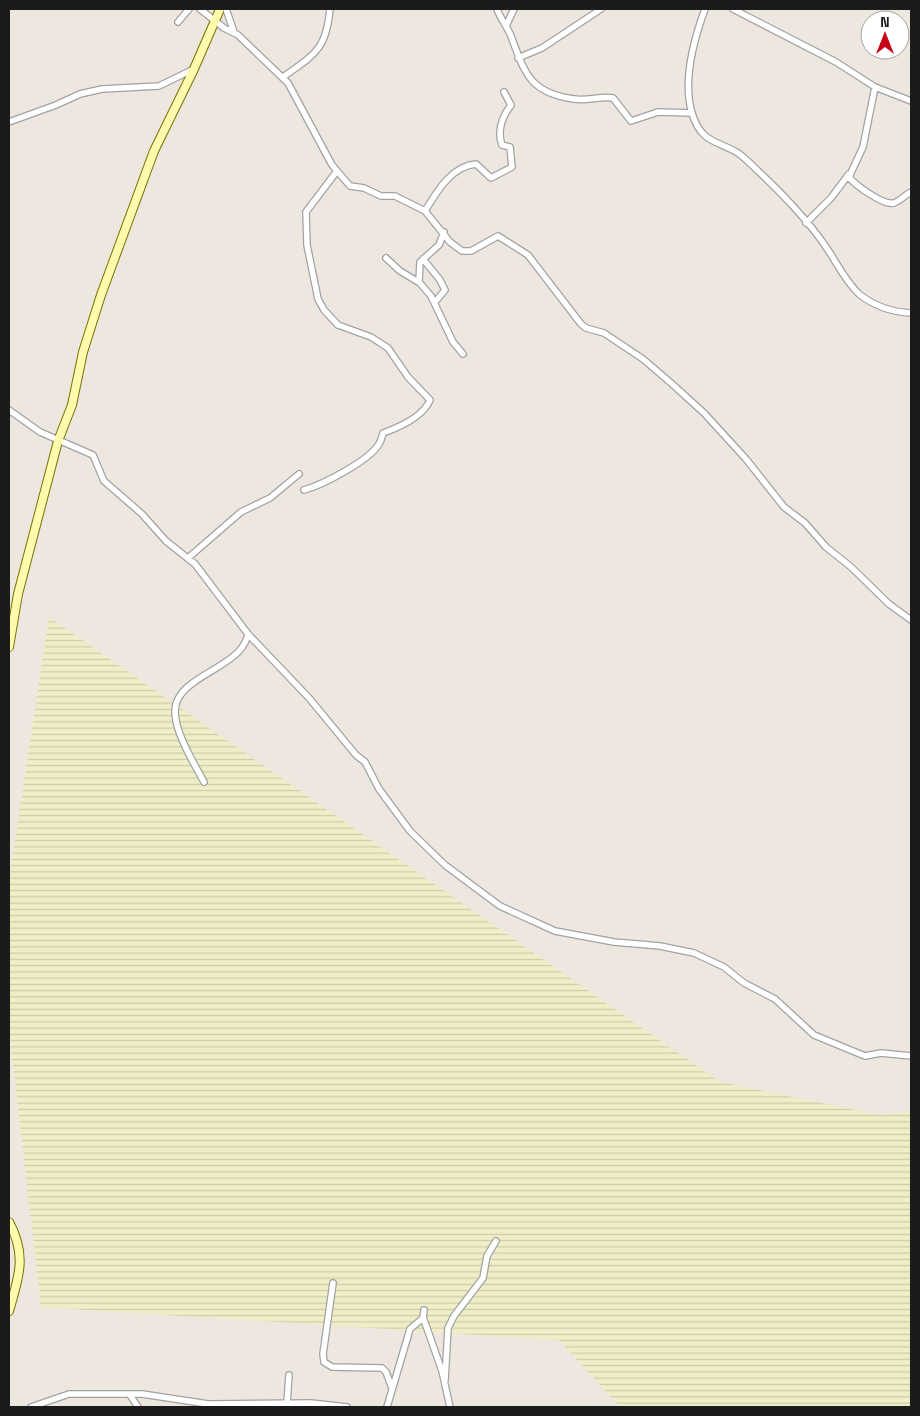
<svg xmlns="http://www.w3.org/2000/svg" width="920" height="1416" viewBox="0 0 920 1416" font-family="'Space Grotesk',sans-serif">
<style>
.farmland{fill:url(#farmland-rules)}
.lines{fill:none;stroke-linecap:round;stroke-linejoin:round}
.street-casing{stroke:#a2a2a2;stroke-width:8}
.secondary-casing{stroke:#747300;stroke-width:10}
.street{stroke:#fff;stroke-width:5.5}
.secondary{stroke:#fffaac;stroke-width:8}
</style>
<defs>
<pattern id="farmland-rules" width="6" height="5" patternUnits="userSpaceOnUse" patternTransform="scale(1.25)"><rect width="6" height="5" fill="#efeec7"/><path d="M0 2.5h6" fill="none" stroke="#cca"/></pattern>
</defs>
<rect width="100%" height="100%" fill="#eee7df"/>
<path class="farmland" d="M 49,617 L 720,1082 L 880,1115 L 911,1112 L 911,1407 L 620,1407 L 559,1340 L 41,1307 L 9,1029 L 9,881 Z"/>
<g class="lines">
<defs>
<path id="street" d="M 200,9 L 224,28 L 238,35 L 288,83 L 332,165 L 350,186 L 364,188 L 381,196 L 395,196 L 425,211 L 450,242 L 462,251 L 471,251 L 498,236 L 528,255 L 581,324 L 586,328 L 604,333 L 643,359 L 671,383 L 704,413 L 746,459 L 784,507 L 805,523 L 826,547 L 851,567 L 889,604 L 911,620
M 226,9 L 234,32
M 497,9 C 500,18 507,26 511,36 C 525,74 530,93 574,99 C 587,101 601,96 613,98 L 631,121 L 658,112 L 692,113
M 705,9 C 694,39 682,80 692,113 C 701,143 716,140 738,153 C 745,158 752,165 758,171 C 780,191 810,223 826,247 C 837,263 845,281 859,294 C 874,306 891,312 911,313
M 733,9 L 836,62 L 875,87 L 911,101
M 178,22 L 189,9
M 506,26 L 514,9
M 518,58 L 542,48 L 601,9
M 283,77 C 315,54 326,50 330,9
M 875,87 L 863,147 L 849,177 C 855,185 884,206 894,203 C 900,201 905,195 911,192
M 9,122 L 56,105 L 80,94 L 102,89 L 159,86 L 194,69
M 425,211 C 436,193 451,166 476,164 L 491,178 L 512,167 L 510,147 L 502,145 C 497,131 502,117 511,105 L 504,92
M 806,223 L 831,198 L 849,174
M 444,232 L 439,245 L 420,262 L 419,282 L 431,296 L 453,342 L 463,354
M 386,258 L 400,271 L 420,283
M 423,259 L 440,280 L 445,290 L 435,302
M 9,410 L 40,432 L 93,455 L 104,481 L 142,514 L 166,541 L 195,564 L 248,634 L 309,698 L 356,755 L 365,762 L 379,789 L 410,831 L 445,865 L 500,906 L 555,931 L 614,942 L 660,946 L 694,953 L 724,967 L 744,983 L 775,999 L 814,1035 L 865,1056 L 881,1053 L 911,1056
M 304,490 C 322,485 369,461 379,444 C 381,441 382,437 383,433 C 400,427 423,417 430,400 L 408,377 L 388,348 L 371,337 L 338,325 L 324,310 L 318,299 L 307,245 L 306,212 L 337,171
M 188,558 L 241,512 L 270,498 L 299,474
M 204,782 C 194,763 166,720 178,699 C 186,683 210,673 224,663 C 235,656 245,648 248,634
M 333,1283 L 323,1354 L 324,1362 L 332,1367 L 382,1368 L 386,1372 L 392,1388
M 423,1317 L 442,1371 L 450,1407
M 445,1380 L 448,1328 L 454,1316 L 483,1278 L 487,1256 L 496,1241
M 130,1395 L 138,1407
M 287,1403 L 289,1375
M 31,1407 L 69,1394 L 142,1394 L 208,1404 L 311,1403 L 347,1407
M 387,1407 L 410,1329 L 423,1318 L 424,1310"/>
<path id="secondary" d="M 9,647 L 18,594 L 58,441 L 72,405 L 83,352 L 101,295 L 154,151 L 194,69 L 220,9
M 9,1222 C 27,1255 19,1277 9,1311"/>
</defs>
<use href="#street" class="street-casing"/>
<use href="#secondary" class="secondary-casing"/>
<use href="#street" class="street"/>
<use href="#secondary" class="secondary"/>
</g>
<rect width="920" height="1416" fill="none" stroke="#1b1b1b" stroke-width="20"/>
<g transform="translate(885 35)"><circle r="24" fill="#ffffff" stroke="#a4a4a4"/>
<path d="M0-4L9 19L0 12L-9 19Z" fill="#c60016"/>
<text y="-8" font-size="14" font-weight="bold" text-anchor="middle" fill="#1b1b1b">N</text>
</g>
</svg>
